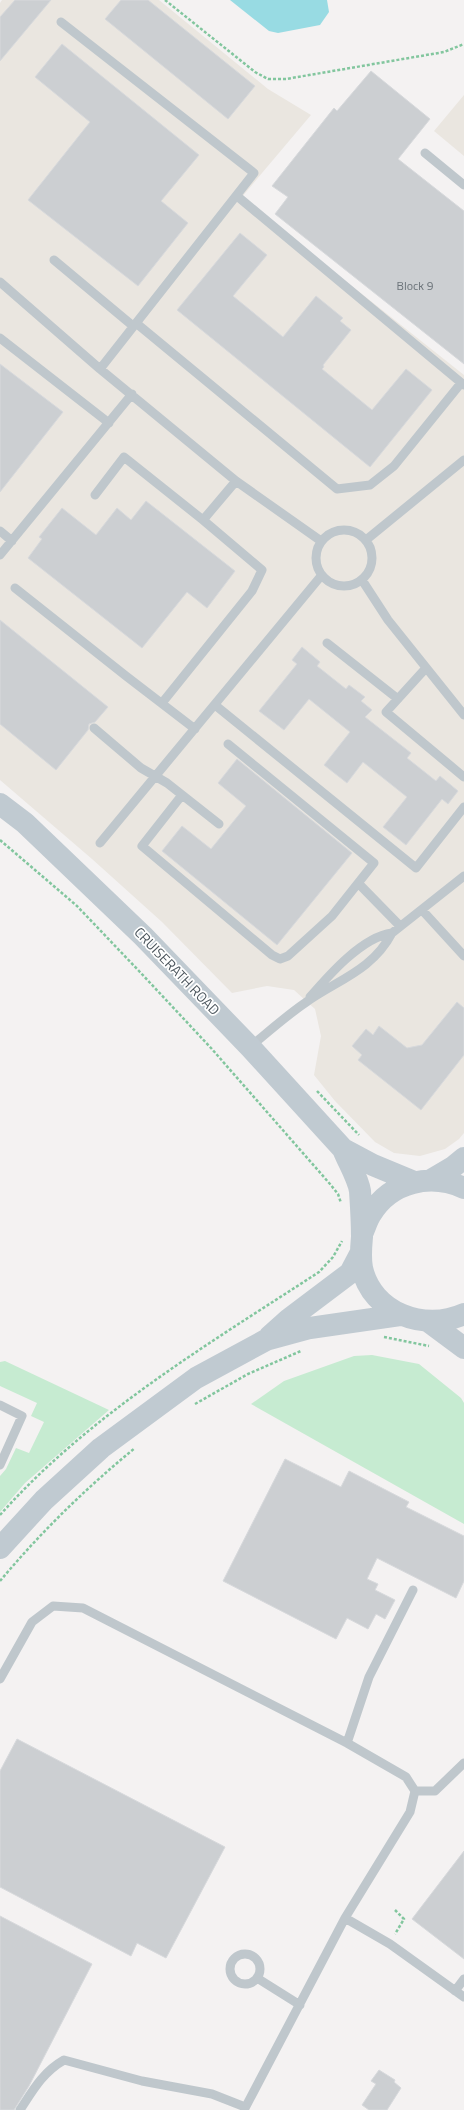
<svg xmlns="http://www.w3.org/2000/svg" width="464" height="2110" viewBox="0 0 464 2110" font-family="'Titillium Web',sans-serif">
<style>
.commercial{fill:#eae6e0}
.green{fill:#c6ebd1}
.water{fill:#98dbe3}
.building{fill:#cccfd2;stroke:#d7d9dc}
.lines{fill:none;stroke-linecap:round;stroke-linejoin:round}
.path{stroke:#82c69e;stroke-width:2.5;stroke-dasharray:3 2;stroke-linecap:butt}
.lane{stroke:#bfc7cc;stroke-width:9}
.secondary{stroke:#c0cad1;stroke-width:22}
.labels{text-anchor:middle;stroke-width:3.5;stroke-linejoin:round;paint-order:stroke}
.number-label{font-size:12px;fill:#6c747a}
.street-label{font-size:14px;fill:#4c565d;stroke:#fff}
</style>
<rect width="100%" height="100%" fill="#f4f2f2"/>
<path class="commercial" d="M 2,0 L 159,0 L 268,89 L 311,115 L 241,198 L 464,375 L 464,1133 L 459,1139 L 445,1149 L 420,1156 L 394,1153 L 375,1142 L 335,1101 L 314,1075 L 321,1036 L 315,1009 L 294,990 L 267,986 L 232,993 L 162,922 L 92,859 L 0,780 L 0,3 Z
M 464,95 L 464,156 L 434,131 Z"/>
<path class="green" d="M 372,1355 L 419,1364 L 461,1398 L 464,1403 L 464,1524 L 251,1404 L 284,1381 L 354,1356 Z
M 5,1361 L 109,1410 L 25,1483 L 0,1512 L 0,1476 L 6,1469 L 16,1448 L 29,1453 L 44,1422 L 31,1416 L 37,1403 L 0,1386 L 0,1362 Z"/>
<path class="water" d="M 230,0 L 327,0 L 329,12 L 320,25 L 278,33 L 269,31 Z"/>
<path class="building" d="M 15,0 L 51,0 L 0,61 L 0,17 Z
M 121,0 L 148,0 L 255,86 L 228,119 L 105,19 Z
M 62,44 L 199,155 L 161,201 L 188,223 L 138,286 L 28,200 L 90,122 L 35,77 Z
M 371,71 L 430,119 L 398,159 L 464,211 L 464,364 L 275,214 L 288,197 L 272,186 L 334,108 L 337,111 Z
M 240,233 L 267,255 L 233,296 L 283,337 L 316,296 L 343,318 L 340,321 L 351,330 L 323,365 L 324,367 L 322,369 L 372,410 L 406,369 L 432,390 L 370,467 L 177,310 Z
M 0,364 L 63,412 L 0,492 Z
M 146,501 L 235,571 L 207,608 L 187,592 L 142,648 L 28,558 L 42,539 L 39,537 L 62,508 L 96,535 L 117,508 L 131,520 Z
M 0,620 L 108,707 L 95,722 L 89,724 L 88,730 L 56,770 L 0,724 Z
M 302,647 L 320,662 L 317,666 L 346,689 L 349,685 L 365,697 L 361,701 L 372,710 L 365,717 L 411,753 L 407,758 L 436,781 L 440,776 L 458,791 L 448,804 L 442,799 L 406,845 L 383,827 L 407,797 L 363,762 L 347,783 L 324,765 L 350,732 L 309,699 L 284,730 L 259,711 L 297,664 L 292,660 Z
M 237,759 L 352,853 L 277,945 L 162,851 L 182,826 L 211,849 L 246,806 L 218,783 Z
M 457,1002 L 464,1008 L 464,1055 L 421,1110 L 358,1060 L 362,1055 L 352,1046 L 366,1029 L 373,1035 L 379,1026 L 407,1048 L 422,1045 Z
M 285,1459 L 341,1487 L 349,1471 L 409,1502 L 406,1507 L 464,1536 L 464,1581 L 456,1598 L 377,1558 L 367,1579 L 378,1584 L 375,1590 L 395,1600 L 385,1619 L 376,1614 L 368,1629 L 347,1618 L 336,1639 L 223,1581 Z
M 17,1739 L 225,1847 L 166,1958 L 137,1943 L 131,1956 L 0,1887 L 0,1771 Z
M 464,1851 L 464,1959 L 412,1919 Z
M 0,1916 L 92,1964 L 29,2086 L 14,2110 L 0,2110 Z
M 379,2070 L 395,2080 L 394,2082 L 401,2088 L 387,2110 L 369,2110 L 362,2105 L 376,2084 L 371,2081 Z"/>
<g class="lines">
<path class="path" d="M 165,0 L 255,72 L 268,79 L 286,79 L 444,52 L 464,44
M 0,840 L 77,906 L 139,971 L 211,1048 L 330,1184 L 338,1194 L 341,1203
M 317,1091 L 359,1135
M 384,1337 L 429,1346
M 195,1404 L 248,1374 L 301,1351
M 0,1515 C 90,1414 207,1345 319,1272 L 333,1257 L 342,1241
M 0,1581 C 41,1532 85,1489 135,1448
M 395,1910 L 404,1919 L 395,1934"/>
<path class="lane" d="M 61,22 L 254,173 L 100,369
M 425,153 L 464,185
M 237,196 L 464,385
M 54,260 L 133,326
M 0,282 L 100,369 L 236,481 L 321,541
M 136,323 L 337,489 L 370,485 L 394,466 L 461,383
M 0,338 L 109,423
M 95,495 L 124,457 L 203,520
M316 558a28 28 0 1 1 56 0a28 28 0 1 1-56 0Z
M 0,531 L 12,541
M 366,540 L 464,460
M 0,555 L 132,394
M 362,580 L 388,620 L 464,715
M 15,588 L 126,676 L 195,729
M 327,643 L 398,699
M 426,668 L 386,712 L 464,777
M 162,703 L 252,591 L 262,570 L 203,520 L 236,481
M 215,705 L 416,868 L 464,807
M 94,728 L 141,768 L 167,783 L 219,824
M 182,795 L 142,846 L 272,955 L 280,959 L 288,956 L 332,916 L 374,863 L 228,744
M 100,843 L 321,576
M 359,884 L 400,926
M 422,910 L 464,956
M 310,997 C 329,975 362,937 392,933
M 250,1047 C 268,1032 286,1016 305,1003 C 337,980 372,971 392,933 L 464,876
M 0,1405 L 22,1416 L 0,1465
M 0,1679 L 32,1622 L 53,1606 L 83,1608 L 347,1743 L 406,1777 L 415,1791 L 410,1812 L 345,1918 L 244,2110
M 347,1743 L 369,1677 L 413,1590
M 415,1791 L 435,1791 L 464,1763
M 345,1918 L 390,1944 L 464,1997
M230 1969a15 15 0 1 1 30 0a15 15 0 1 1-30 0Z
M 257,1978 L 300,2005
M 455,1991 L 464,1979
M 20,2110 C 33,2090 43,2072 64,2060 L 142,2081 L 212,2094 L 245,2107"/>
<path class="secondary" d="M 0,804 L 25,823 L 143,936 L 250,1047 L 343,1149 L 373,1165 L 414,1182
M 343,1149 C 348,1162 358,1178 360,1191 C 361,1206 362,1223 362,1237 C 361,1248 360,1257 362,1268 C 372,1313 424,1332 464,1314
M 431,1180 L 453,1167 L 464,1158
M 362,1234 C 365,1228 367,1220 371,1214 C 391,1181 431,1173 464,1188
M 429,1322 L 464,1348
M 270,1336 L 289,1319 L 350,1273 L 360,1254
M 0,1548 L 44,1500 L 101,1448 L 196,1378 L 266,1340 L 310,1328 L 400,1315"/>
</g>
<g class="labels">
<g class="number-label">
<text x="415" y="290">Block 9</text>
</g>
<g class="street-label">
<text transform="translate(177 971) rotate(46)" y="5">CRUISERATH ROAD</text>
</g>
</g>
</svg>
